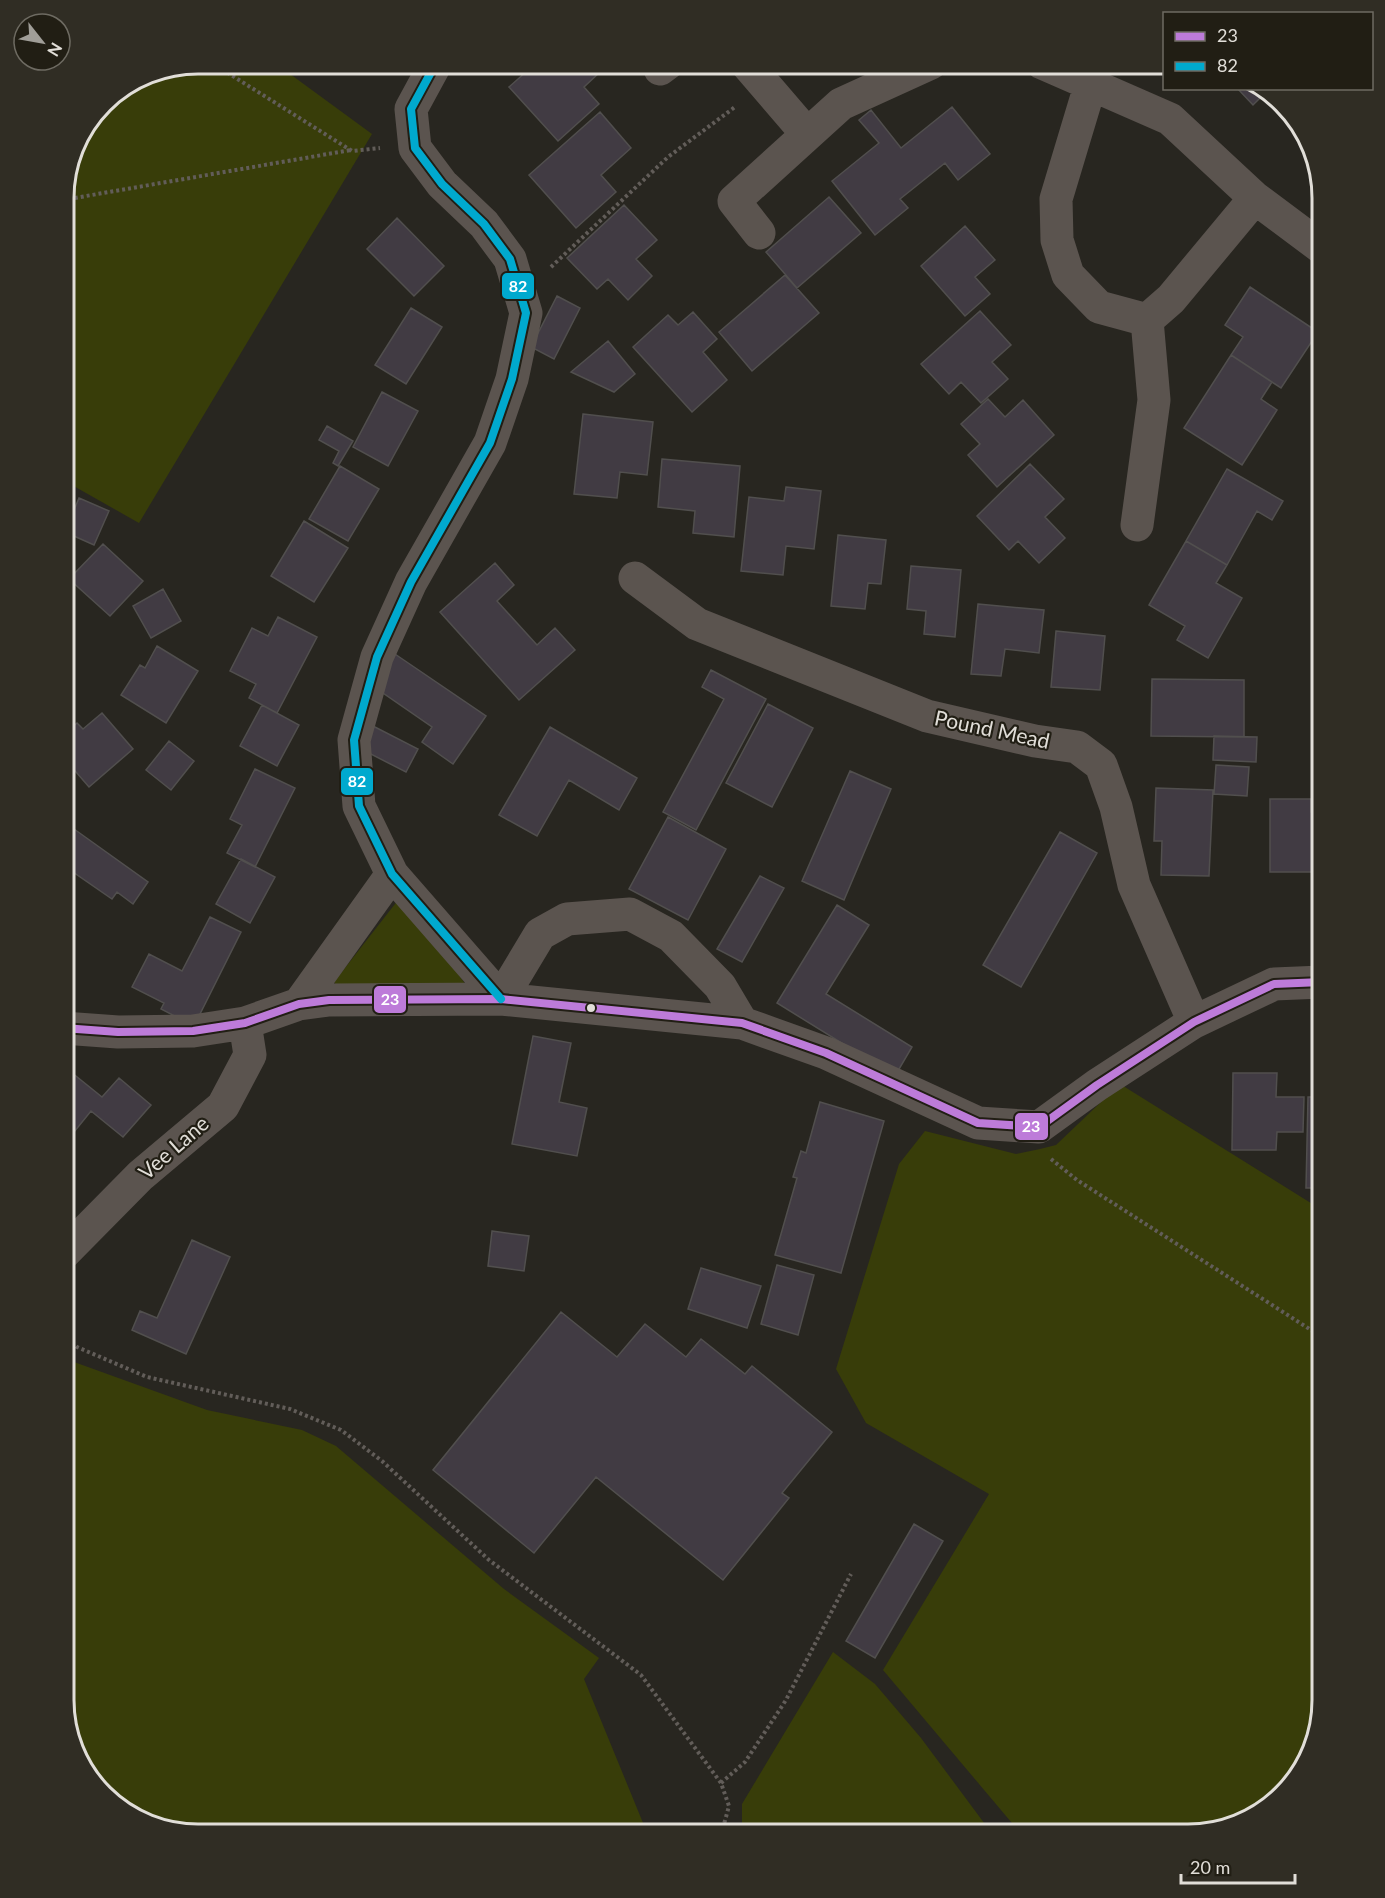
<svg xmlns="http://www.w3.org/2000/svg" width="1385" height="1898" viewBox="0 0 1385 1898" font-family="Lato,sans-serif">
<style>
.green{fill:#383d09}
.building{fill:#413b43;stroke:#514f4e;stroke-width:1.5}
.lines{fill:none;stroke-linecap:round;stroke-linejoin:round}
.path{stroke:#625d59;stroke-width:4;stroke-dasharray:3 3;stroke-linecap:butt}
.minor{stroke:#5b544f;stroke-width:33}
.bus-1-casing{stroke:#211e14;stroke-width:12}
.bus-2-casing{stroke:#211e14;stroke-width:12}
.bus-1{stroke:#bd7bd9;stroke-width:8}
.bus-2{stroke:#00a9ce;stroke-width:8}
.bus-dot{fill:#e1ded8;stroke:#211e14;stroke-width:2}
.labels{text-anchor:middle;stroke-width:4.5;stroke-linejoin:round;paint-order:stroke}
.street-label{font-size:21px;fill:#e1ded8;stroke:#211e14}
.rim{fill:none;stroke:#e1ded8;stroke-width:3}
.line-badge{stroke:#211e14;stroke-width:2}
.badge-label{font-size:16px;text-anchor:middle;font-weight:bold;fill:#fff}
</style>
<rect width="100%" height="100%" fill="#282620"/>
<path class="green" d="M 197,63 L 275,63 L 372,134 L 139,523 L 63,480 L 63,188 L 77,138 L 109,97 L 146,73 Z
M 402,895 L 468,988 L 339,989 L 334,982 Z
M 1120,1084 L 1322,1210 L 1322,1701 L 1304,1768 L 1255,1817 L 1188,1835 L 1022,1835 L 883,1670 L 989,1494 L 866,1423 L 836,1369 L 899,1164 L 925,1131 L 1016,1154 L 1040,1149 L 1056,1145 Z
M 63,1358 L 207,1410 L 302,1430 L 336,1446 L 504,1589 L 599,1658 L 584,1679 L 648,1835 L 189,1835 L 130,1817 L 81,1768 L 63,1701 Z
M 833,1652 L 875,1684 L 921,1738 L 993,1835 L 739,1835 L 742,1823 L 742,1804 Z"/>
<path class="building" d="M 343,63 L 364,63 L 359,72 Z
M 536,63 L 592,63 L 600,72 L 584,87 L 599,104 L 558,141 L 509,87 Z
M 810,63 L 826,63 L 817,71 Z
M 1237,88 L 1262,88 L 1266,92 L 1253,105 Z
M 952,107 L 990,154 L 958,180 L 945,163 L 900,199 L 908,208 L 875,235 L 832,181 L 879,143 L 859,120 L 871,110 L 901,148 Z
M 600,112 L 631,148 L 601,175 L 616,192 L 576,228 L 529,175 Z
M 829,197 L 861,233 L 797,288 L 766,252 Z
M 624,205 L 657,240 L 636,259 L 652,276 L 628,300 L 608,279 L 597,289 L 567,258 Z
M 397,218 L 444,266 L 414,296 L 367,249 Z
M 965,226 L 995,260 L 975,277 L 990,294 L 965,316 L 921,266 Z
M 785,275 L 819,313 L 752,371 L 719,332 Z
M 1250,287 L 1318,332 L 1281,388 L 1231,355 L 1243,337 L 1225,325 Z
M 557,296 L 580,308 L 554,359 L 531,347 Z
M 411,308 L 442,327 L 406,384 L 375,365 Z
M 980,311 L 1011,345 L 992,362 L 1008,379 L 981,403 L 961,382 L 949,394 L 921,364 Z
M 693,312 L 717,339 L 703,352 L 727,380 L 692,412 L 633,347 L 668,315 L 678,325 Z
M 608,341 L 635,374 L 614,392 L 571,372 Z
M 1231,355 L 1272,382 L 1261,399 L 1277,410 L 1242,465 L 1184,428 Z
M 382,392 L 418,411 L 388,466 L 353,447 Z
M 988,399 L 1005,417 L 1023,400 L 1054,435 L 997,487 L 968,455 L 980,444 L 961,424 Z
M 583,414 L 653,422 L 647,475 L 620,472 L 617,498 L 574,494 Z
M 327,426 L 353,441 L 338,466 L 333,463 L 339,451 L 319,440 Z
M 662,459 L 740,466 L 734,537 L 693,533 L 695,511 L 658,507 Z
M 1030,464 L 1064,499 L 1045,517 L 1065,538 L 1039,563 L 1018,541 L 1009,550 L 977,516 Z
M 340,466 L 379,489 L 348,541 L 309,519 Z
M 1227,469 L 1283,501 L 1272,520 L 1257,511 L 1227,565 L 1186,541 Z
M 786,487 L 821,491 L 814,549 L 786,546 L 783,575 L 741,571 L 749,497 L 784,501 Z
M 79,498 L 109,511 L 94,545 L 65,532 Z
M 304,521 L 348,548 L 314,602 L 271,576 Z
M 838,535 L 886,540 L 881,584 L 868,583 L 865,609 L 831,606 Z
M 1186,541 L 1227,565 L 1216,583 L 1242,598 L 1208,658 L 1177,640 L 1185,626 L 1149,605 Z
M 103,544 L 143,581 L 110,616 L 69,579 Z
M 495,563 L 514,585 L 497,601 L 537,645 L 555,628 L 575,650 L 519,700 L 440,612 Z
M 911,566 L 961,570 L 955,637 L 924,634 L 926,611 L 907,609 Z
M 163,589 L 181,621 L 151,638 L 133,606 Z
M 978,604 L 1044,610 L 1039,653 L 1005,649 L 1001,676 L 971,674 Z
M 278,617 L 317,637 L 277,713 L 249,698 L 256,684 L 230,671 L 252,628 L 268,636 Z
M 1056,631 L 1105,636 L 1100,690 L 1051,687 Z
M 157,646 L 198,671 L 166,723 L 121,695 L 140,665 L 145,668 Z
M 392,652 L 486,716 L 453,764 L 422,742 L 432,727 L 370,684 Z
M 711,670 L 766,699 L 696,830 L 663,812 L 724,699 L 702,687 Z
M 1152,679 L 1244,680 L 1244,737 L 1151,736 Z
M 768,704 L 813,728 L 772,807 L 726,783 Z
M 262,705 L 299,725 L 277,766 L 240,746 Z
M 102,713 L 133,749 L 89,787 L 63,757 L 63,735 L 77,723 L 83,729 Z
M 371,725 L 418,749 L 406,772 L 359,748 Z
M 550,727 L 637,778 L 619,810 L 569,780 L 537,836 L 499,815 Z
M 1214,736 L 1257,737 L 1256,762 L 1213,760 Z
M 169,741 L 194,761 L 171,790 L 146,770 Z
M 1216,765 L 1249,767 L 1247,796 L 1214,794 Z
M 255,769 L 295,788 L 255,867 L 227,853 L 242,825 L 230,819 Z
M 850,771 L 891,789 L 844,900 L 802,881 Z
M 1156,788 L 1213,790 L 1209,876 L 1161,875 L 1162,841 L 1154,841 Z
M 1270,799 L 1311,799 L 1311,812 L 1322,812 L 1322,847 L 1312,847 L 1312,872 L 1270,872 Z
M 668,817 L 726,849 L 688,920 L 629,889 Z
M 74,829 L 148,882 L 133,904 L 117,892 L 112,899 L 63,865 L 63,844 Z
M 1060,832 L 1097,853 L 1021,987 L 983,965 Z
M 241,859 L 275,877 L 250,923 L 216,904 Z
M 760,876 L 784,888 L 742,962 L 717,949 Z
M 837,905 L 869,925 L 826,994 L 912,1047 L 895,1076 L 777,1003 Z
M 210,917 L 241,932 L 194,1026 L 161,1009 L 164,1003 L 132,987 L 149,954 L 182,971 Z
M 533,1036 L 571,1043 L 559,1102 L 587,1108 L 577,1156 L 512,1144 Z
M 66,1068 L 102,1097 L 119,1078 L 151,1105 L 123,1137 L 91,1111 L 66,1142 L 63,1139 L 63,1072 Z
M 1233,1073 L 1277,1073 L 1276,1097 L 1304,1097 L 1303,1132 L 1277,1132 L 1276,1150 L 1232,1150 Z
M 1308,1097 L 1322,1097 L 1322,1188 L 1306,1188 Z
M 820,1102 L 884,1121 L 841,1273 L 775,1255 L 797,1178 L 793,1177 L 801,1151 L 806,1153 Z
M 492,1231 L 529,1236 L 524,1271 L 488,1266 Z
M 192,1240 L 230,1257 L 186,1354 L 132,1330 L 140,1311 L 157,1318 Z
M 777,1265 L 814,1275 L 798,1335 L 761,1324 Z
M 701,1268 L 761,1286 L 747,1328 L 688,1309 Z
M 561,1312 L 617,1357 L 645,1324 L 686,1357 L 701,1339 L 745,1374 L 752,1366 L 832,1432 L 782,1493 L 789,1498 L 723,1580 L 596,1477 L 534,1553 L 433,1470 Z
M 914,1524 L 943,1541 L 875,1658 L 846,1641 Z"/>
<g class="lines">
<path class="path" d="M 212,63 L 352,151 L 380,148
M 63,200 L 351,150
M 551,267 L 668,157 L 735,107
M 1051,1159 L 1077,1180 L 1322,1337
M 63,1334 L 77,1347 L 147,1377 L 290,1409 L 341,1430 L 382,1461 L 489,1560 L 641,1675 L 721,1783 L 729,1806 L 721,1835
M 721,1783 L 745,1762 L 786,1700 L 851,1574"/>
<path class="minor" d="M 436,63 L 411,109 L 415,148 L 442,184 L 484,224 L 510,259 L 526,313 L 512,379 L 490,443 L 411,582 L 377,657 L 354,740 L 359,806 L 392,874 L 501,999 L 540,934 L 567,919 L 630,914 L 671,936 L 720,986 L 742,1023
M 746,63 L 807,134
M 1042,63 L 1170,119 L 1255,198 L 1322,248
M 660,69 L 668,63
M 1090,86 L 1056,199 L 1057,240 L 1068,275 L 1099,307 L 1147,320
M 759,233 L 734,201 L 841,104 L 931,63
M 1137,525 L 1154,400 L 1147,320 L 1171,299 L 1255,198
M 635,578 L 697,624 L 927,716 L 1035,741 L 1077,747 L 1101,765 L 1116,807 L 1134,885 L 1194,1022
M 299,1004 L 392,874
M 63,1028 L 118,1032 L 193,1031 L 245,1023 L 299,1004 L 329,1000 L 501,999 L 742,1023 L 826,1053 L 978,1123 L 1039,1127 L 1097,1085 L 1194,1022 L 1274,984 L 1322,982
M 63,1254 L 141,1175 L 223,1106 L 250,1055 L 245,1023"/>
<defs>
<path id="bus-1" d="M 63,1028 L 118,1032 L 193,1031 L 245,1023 L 299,1004 L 329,1000 L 501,999 L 742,1023 L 826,1053 L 978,1123 L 1039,1127 L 1097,1085 L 1194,1022 L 1274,984 L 1322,982"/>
<path id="bus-2" d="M 436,63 L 411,109 L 415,148 L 442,184 L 484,224 L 510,259 L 526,313 L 512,379 L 490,443 L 411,582 L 377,657 L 354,740 L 359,806 L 392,874 L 501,999"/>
</defs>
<use href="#bus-1" class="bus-1-casing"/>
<use href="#bus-2" class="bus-2-casing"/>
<use href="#bus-1" class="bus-1"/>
<use href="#bus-2" class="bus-2"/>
</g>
<circle class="bus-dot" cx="591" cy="1008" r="5"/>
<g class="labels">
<g class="street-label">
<text transform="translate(992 730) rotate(12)" y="7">Pound Mead</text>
<text transform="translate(174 1148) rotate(-41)" y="7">Vee Lane</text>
</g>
</g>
<path d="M0 0H1385V1898H0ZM198 74H1188A124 124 0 0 1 1312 198V1700A124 124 0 0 1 1188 1824H198A124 124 0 0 1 74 1700V198A124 124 0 0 1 198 74Z" fill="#302d24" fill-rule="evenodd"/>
<path class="rim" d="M198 74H1188A124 124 0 0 1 1312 198V1700A124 124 0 0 1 1188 1824H198A124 124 0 0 1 74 1700V198A124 124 0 0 1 198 74Z"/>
<g class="line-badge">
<rect x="501" y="272" width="34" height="28" rx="6" fill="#00a9ce"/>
<rect x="340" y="767" width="34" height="29" rx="6" fill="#00a9ce"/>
<rect x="373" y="985" width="34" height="29" rx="6" fill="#bd7bd9"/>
<rect x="1014" y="1112" width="35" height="29" rx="6" fill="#bd7bd9"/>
</g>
<g class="badge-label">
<text x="518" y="292">82</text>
<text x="357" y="787">82</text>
<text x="390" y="1005">23</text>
<text x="1031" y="1132">23</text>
</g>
<rect x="1163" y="12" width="210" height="78" fill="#211e14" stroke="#6e6b62" stroke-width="1.5"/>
<rect x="1175" y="32" width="30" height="9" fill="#bd7bd9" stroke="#6e6b62" stroke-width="1.5"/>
<text x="1217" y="42" font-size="18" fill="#e1ded8">23</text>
<rect x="1175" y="62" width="30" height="9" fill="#00a9ce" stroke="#6e6b62" stroke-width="1.5"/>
<text x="1217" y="72" font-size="18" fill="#e1ded8">82</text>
<g transform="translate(42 42) rotate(121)"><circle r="28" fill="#211e14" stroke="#6e6b62" stroke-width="1.5"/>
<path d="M0-4.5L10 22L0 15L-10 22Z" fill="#a09e98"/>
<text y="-9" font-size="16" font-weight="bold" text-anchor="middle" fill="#e1ded8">N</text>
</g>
<path d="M1181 1874v9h114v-9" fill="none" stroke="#e1ded8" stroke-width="3"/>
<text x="1190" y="1874" font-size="18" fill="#e1ded8" stroke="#211e14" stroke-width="4.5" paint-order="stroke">20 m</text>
</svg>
